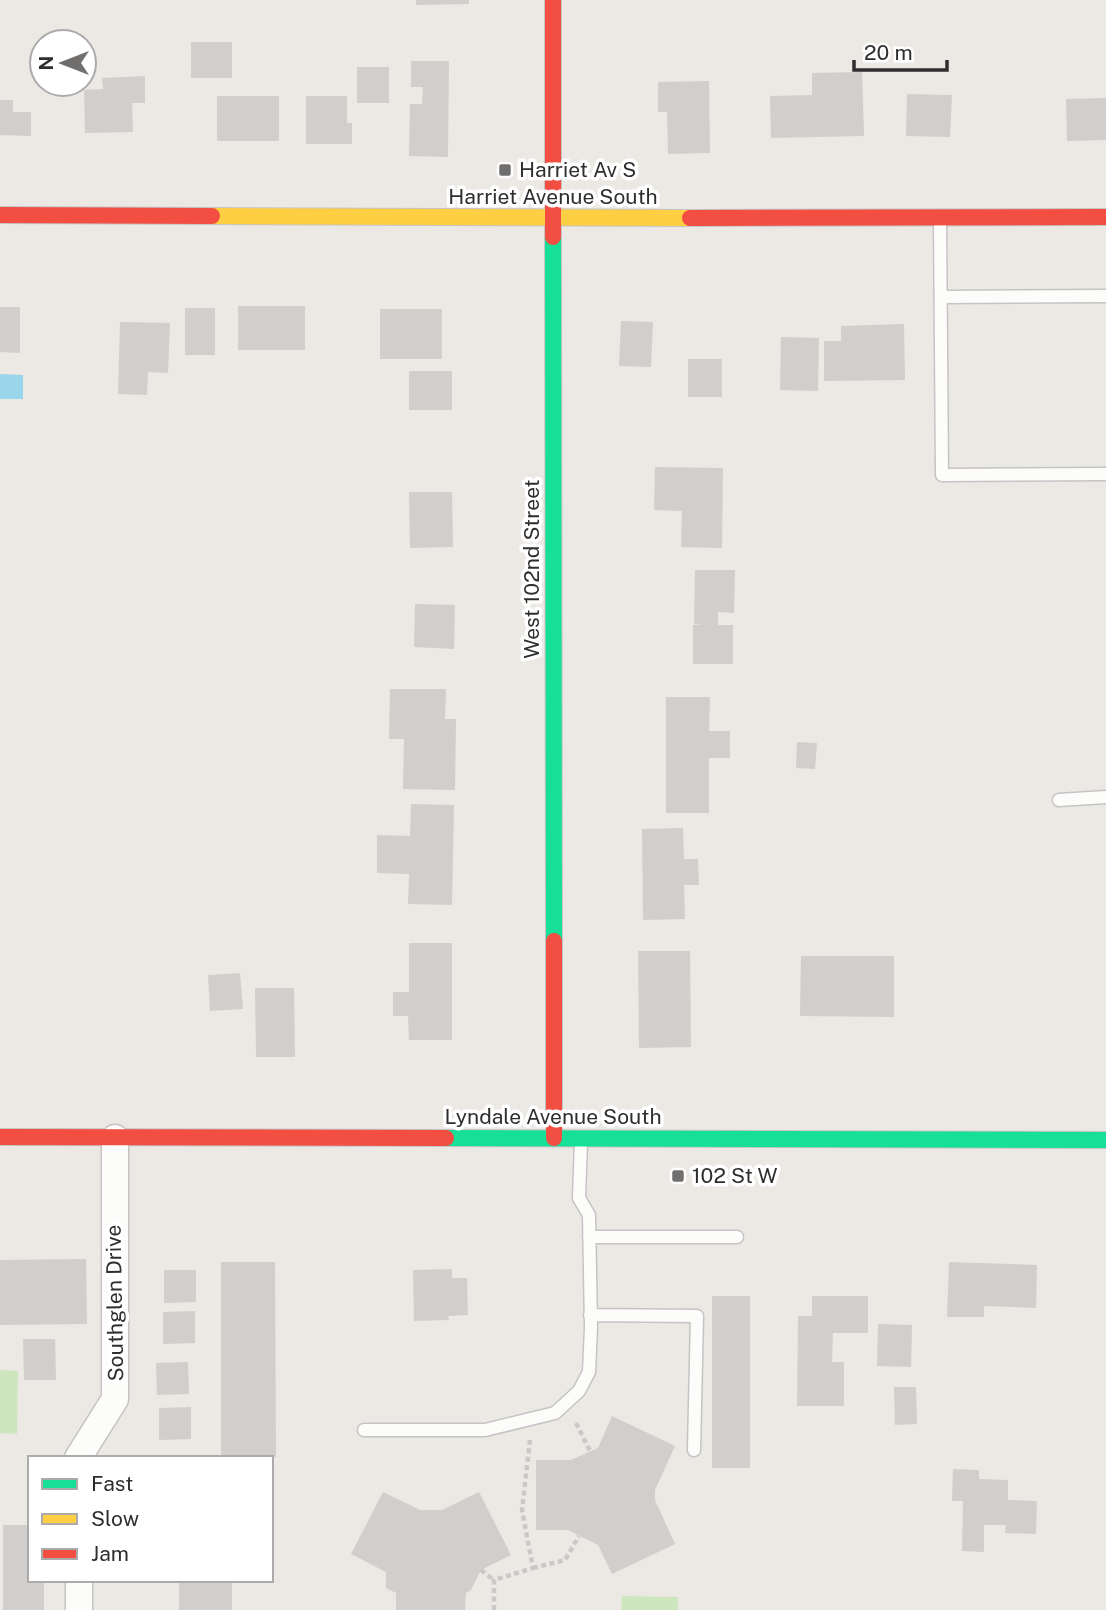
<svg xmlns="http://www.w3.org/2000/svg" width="1106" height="1610" viewBox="0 0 1106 1610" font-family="'Public Sans',sans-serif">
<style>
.green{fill:#cee6be}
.water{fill:#99d6ec}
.building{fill:#d1cecb}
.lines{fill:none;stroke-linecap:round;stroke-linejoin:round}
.lane-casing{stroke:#c5c4c5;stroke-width:15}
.street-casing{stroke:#c5c4c5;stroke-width:29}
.fast-casing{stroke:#c5c4c5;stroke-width:18}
.slow-casing{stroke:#c5c4c5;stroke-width:18}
.jam-casing{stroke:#c5c4c5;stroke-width:18}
.path{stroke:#c9c9c8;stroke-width:4.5;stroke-dasharray:5 3.5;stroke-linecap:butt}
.lane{stroke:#fcfcfb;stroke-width:12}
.street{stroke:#fcfcfb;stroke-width:26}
.fast{stroke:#16e098;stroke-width:16}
.slow{stroke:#ffcf43;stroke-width:16}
.jam{stroke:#f24e42;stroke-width:16}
.poi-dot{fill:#706f6e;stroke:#fff;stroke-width:2.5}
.labels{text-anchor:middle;stroke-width:7;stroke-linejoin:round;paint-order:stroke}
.poi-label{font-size:21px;fill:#2e2e2e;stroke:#fff;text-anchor:start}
.street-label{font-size:21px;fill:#2e2e2e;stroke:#fff}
</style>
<rect width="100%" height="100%" fill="#ece8e4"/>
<path class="green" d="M 0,1370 L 18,1371 L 17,1434 L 0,1433 Z
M 622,1596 L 678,1597 L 678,1610 L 621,1610 Z"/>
<path class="water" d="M 0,374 L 23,375 L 23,399 L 0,399 Z"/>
<path class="building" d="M 416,0 L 469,0 L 469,4 L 416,5 Z
M 191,42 L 232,42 L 232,78 L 191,78 Z
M 411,61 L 449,61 L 448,157 L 409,156 L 410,104 L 422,104 L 423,87 L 411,87 Z
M 357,67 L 389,67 L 389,103 L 357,103 Z
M 862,72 L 864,136 L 771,138 L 770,96 L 812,95 L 812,73 Z
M 145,76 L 145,103 L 132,103 L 133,132 L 85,133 L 84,90 L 103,89 L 102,78 Z
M 709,81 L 710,153 L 668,154 L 667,112 L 658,112 L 658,82 Z
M 907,94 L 952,95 L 950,137 L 906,136 Z
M 217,96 L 279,96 L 279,141 L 217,141 Z
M 306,96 L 347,96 L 347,123 L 352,123 L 352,144 L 306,144 Z
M 1106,98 L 1106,140 L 1067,141 L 1066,99 Z
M 0,100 L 13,100 L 13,112 L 31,112 L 31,136 L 0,135 Z
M 238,306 L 305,306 L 305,350 L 238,350 Z
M 0,307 L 20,307 L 20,353 L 0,352 Z
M 185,308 L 215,308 L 215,355 L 185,355 Z
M 380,309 L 442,309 L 442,359 L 380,359 Z
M 621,321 L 653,322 L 651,367 L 619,366 Z
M 120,322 L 170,323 L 168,373 L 148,372 L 147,395 L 118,394 Z
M 904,324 L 905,380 L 824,381 L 824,341 L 841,341 L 841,326 Z
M 781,337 L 819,338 L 818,391 L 780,390 Z
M 688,359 L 722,359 L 722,397 L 688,397 Z
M 409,371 L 452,371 L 452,410 L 409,410 Z
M 655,467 L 723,468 L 722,548 L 681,547 L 682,511 L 654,510 Z
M 409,492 L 452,492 L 453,547 L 410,548 Z
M 695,570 L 735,570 L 734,613 L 718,612 L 718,625 L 733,625 L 733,664 L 693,664 L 693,625 L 704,625 L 694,624 Z
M 415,604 L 455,605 L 454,649 L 414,647 Z
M 390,689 L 446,689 L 445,719 L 456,719 L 455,790 L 403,789 L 404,739 L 389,739 Z
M 666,697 L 710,697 L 709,731 L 730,731 L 730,758 L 709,758 L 709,813 L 666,813 Z
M 797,742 L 817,743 L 815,769 L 796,768 Z
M 411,804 L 454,805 L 452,905 L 408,904 L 409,874 L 377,873 L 377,835 L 410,836 Z
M 683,828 L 684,859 L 698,859 L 699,885 L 684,885 L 685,919 L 643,920 L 642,829 Z
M 409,943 L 452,943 L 452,1040 L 409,1040 L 408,1016 L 393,1016 L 393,992 L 409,992 Z
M 638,951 L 690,951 L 691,1047 L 639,1048 Z
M 801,956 L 894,956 L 894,1017 L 800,1016 Z
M 240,973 L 243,1009 L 210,1011 L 208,975 Z
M 255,988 L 294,988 L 295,1057 L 256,1057 Z
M 86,1259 L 87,1324 L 0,1325 L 0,1260 Z
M 221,1262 L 275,1262 L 276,1457 L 221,1457 Z
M 949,1262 L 1037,1265 L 1036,1308 L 984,1306 L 984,1317 L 947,1317 Z
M 452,1269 L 452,1278 L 467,1278 L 468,1315 L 448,1316 L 449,1320 L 414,1321 L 413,1270 Z
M 164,1270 L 196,1270 L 196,1302 L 164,1303 Z
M 712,1296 L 750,1296 L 750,1468 L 712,1468 Z
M 812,1296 L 868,1296 L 868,1333 L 833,1333 L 832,1362 L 844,1362 L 844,1406 L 797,1406 L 798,1316 L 812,1316 Z
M 195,1311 L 195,1343 L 163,1344 L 163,1312 Z
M 878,1324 L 912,1325 L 911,1367 L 877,1366 Z
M 23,1339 L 55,1339 L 56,1380 L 24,1380 Z
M 188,1362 L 189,1394 L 157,1395 L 156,1363 Z
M 894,1387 L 916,1387 L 917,1424 L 895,1425 Z
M 191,1407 L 191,1439 L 159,1440 L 159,1408 Z
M 612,1416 L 675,1446 L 655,1490 L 655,1500 L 675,1544 L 612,1574 L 598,1545 L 568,1530 L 536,1530 L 536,1460 L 571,1460 L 598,1448 Z
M 953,1469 L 979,1470 L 979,1479 L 1008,1480 L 1008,1500 L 1037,1501 L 1036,1534 L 1005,1533 L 1006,1525 L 984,1525 L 984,1552 L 962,1551 L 963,1501 L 952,1501 Z
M 383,1492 L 420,1510 L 442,1510 L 479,1492 L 511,1555 L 481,1570 L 471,1590 L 466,1593 L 465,1610 L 396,1610 L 396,1593 L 386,1588 L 386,1572 L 351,1554 Z
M 3,1525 L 30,1525 L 30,1580 L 51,1580 L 51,1583 L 44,1583 L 44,1610 L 3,1610 Z
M 179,1580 L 232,1580 L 232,1610 L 179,1610 Z"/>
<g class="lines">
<defs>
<path id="lane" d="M 940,220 L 942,475 L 1106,474
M 941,297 L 1106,296
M 1059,800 L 1106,797
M 589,1237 L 737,1237
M 590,1315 L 697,1316 L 694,1450
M 364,1430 L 485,1430 L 555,1413 L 579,1391 L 589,1372 L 591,1327 L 589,1215 L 579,1198 L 581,1142"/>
<path id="street" d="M 78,1458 L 115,1399 L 115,1138
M 79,1580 L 79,1610"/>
<path id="fast" d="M 553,237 L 554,941
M 446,1138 L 1106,1140"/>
<path id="slow" d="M 212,216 L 690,218"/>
<path id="jam" d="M 553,0 L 553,237
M 0,215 L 212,216
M 690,218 L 1106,217
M 554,941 L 554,1138
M 0,1137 L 446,1138"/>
</defs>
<use href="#lane" class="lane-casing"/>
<use href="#street" class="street-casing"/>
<use href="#fast" class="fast-casing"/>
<use href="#slow" class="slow-casing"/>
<use href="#jam" class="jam-casing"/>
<path class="path" d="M 576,1423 L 590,1451
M 533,1568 L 565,1560 L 579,1536
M 481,1570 L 494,1580
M 494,1610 L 494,1580 L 533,1568 L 522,1510 L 530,1440"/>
<use href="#lane" class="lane"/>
<use href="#street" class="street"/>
<use href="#fast" class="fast"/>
<use href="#slow" class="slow"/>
<use href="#jam" class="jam"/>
</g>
<g class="poi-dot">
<rect x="498" y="163" width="14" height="14" rx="3.5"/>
<rect x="671" y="1169" width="14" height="14" rx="3.5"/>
</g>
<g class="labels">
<g class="poi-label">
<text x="519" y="177">Harriet Av S</text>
<text x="692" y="1183">102 St W</text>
</g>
<g class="street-label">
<text x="553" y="204">Harriet Avenue South</text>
<text transform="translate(532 569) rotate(-90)" y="7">West 102nd Street</text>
<text x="553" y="1124">Lyndale Avenue South</text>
<text transform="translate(115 1303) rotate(-91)" y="7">Southglen Drive</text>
</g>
</g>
<rect x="28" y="1456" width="245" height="126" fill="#ffffff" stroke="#ababab" stroke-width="2"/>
<rect x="42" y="1479" width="35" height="10" fill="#16e098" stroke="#ababab" stroke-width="2"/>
<text x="91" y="1491" font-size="21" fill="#2e2e2e">Fast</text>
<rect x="42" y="1514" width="35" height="10" fill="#ffcf43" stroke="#ababab" stroke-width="2"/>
<text x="91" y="1526" font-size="21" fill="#2e2e2e">Slow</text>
<rect x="42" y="1549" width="35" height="10" fill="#f24e42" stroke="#ababab" stroke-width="2"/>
<text x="91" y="1561" font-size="21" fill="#2e2e2e">Jam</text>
<g transform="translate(63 63) rotate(270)"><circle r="33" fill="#ffffff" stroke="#ababab" stroke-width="2"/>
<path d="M0-5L12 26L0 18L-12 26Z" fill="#706f6e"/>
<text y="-10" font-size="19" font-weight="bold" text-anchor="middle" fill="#2e2e2e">N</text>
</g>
<path d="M854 60v10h93v-10" fill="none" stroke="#2e2e2e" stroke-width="3.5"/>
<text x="864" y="60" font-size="21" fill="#2e2e2e" stroke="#ffffff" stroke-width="5" paint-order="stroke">20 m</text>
</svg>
